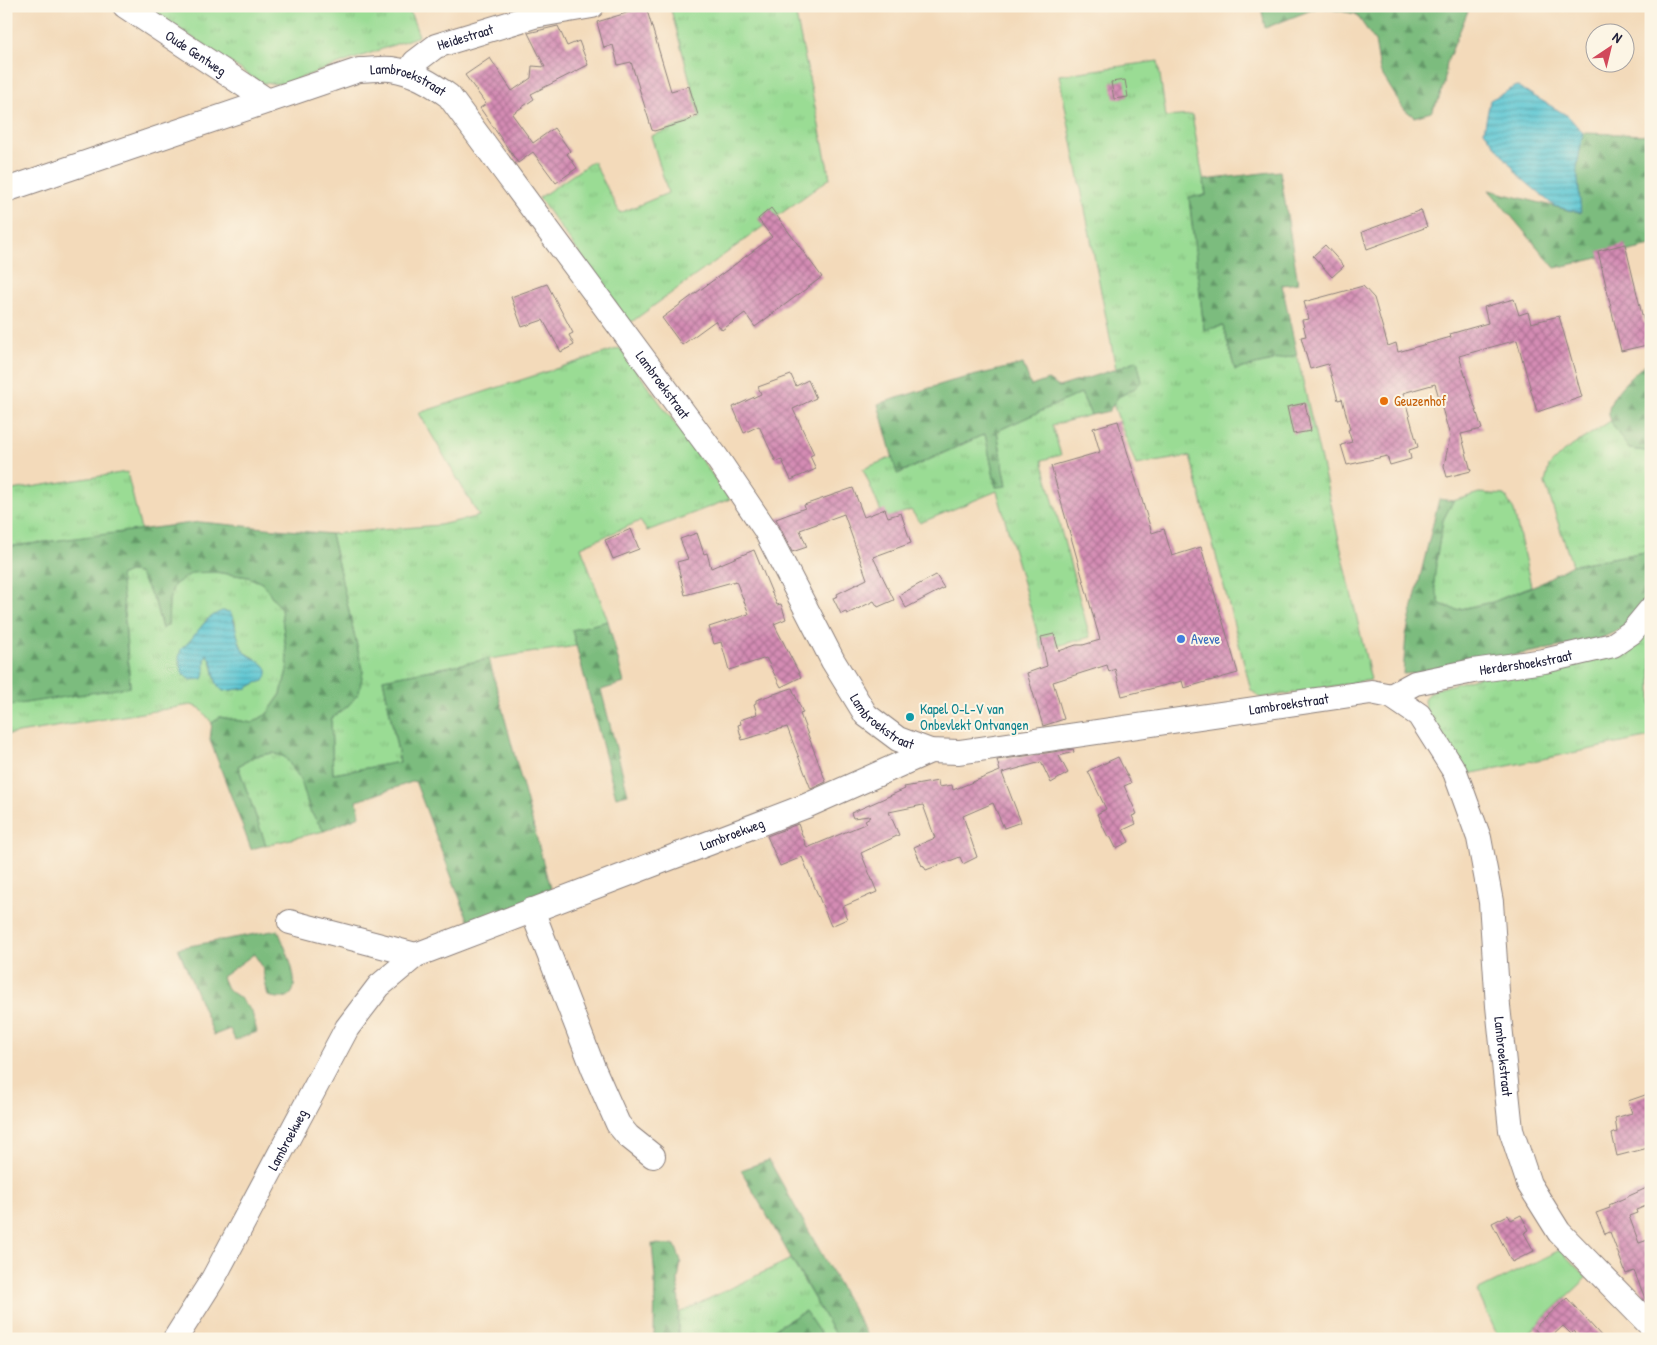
<svg xmlns="http://www.w3.org/2000/svg" width="1657" height="1345" viewBox="0 0 1657 1345" font-family="'Patrick Hand',sans-serif">
<style>
.grass{fill:url(#grass-tufts);stroke:#5e7f68;fill-rule:evenodd}
.forest{fill:url(#forest-firs);stroke:#4e6f5c}
.garden{fill:#9adc94;stroke:#5e7f68}
.water{fill:url(#water-rules);stroke:#3e7487}
.building{fill:url(#building-cross-hatch)}
.lines{fill:none;stroke-linecap:round;stroke-linejoin:round}
.minor-casing{stroke:#8a7e7a;stroke-width:26}
.minor{stroke:#fff;stroke-width:24}
.food-dot{fill:#e8710a;stroke:#fcf5e5;stroke-width:2}
.shop-dot{fill:#3f7fe0;stroke:#fcf5e5;stroke-width:2}
.culture-dot{fill:#0f9aa8;stroke:#fcf5e5;stroke-width:2}
.labels{text-anchor:middle;stroke-width:4;stroke-linejoin:round;paint-order:stroke}
.street-label{font-size:14px;fill:#22223b;stroke:#fcf5e5}
.food-label{font-size:14px;fill:#c56008;stroke:#fcf5e5;text-anchor:start}
.shop-label{font-size:14px;fill:#366cbe;stroke:#fcf5e5;text-anchor:start}
.culture-label{font-size:14px;fill:#0d838f;stroke:#fcf5e5;text-anchor:start}
</style>
<defs>
<pattern id="grass-tufts" width="24" height="20" patternUnits="userSpaceOnUse" patternTransform="scale(1.25)"><rect width="24" height="20" fill="#9adc94"/><path d="M3 7l-1-3M5 7V3M7 7l1-3M15 17l-1-3M17 17v-4M19 17l1-3" fill="none" stroke="#84bc80"/></pattern>
<pattern id="forest-firs" width="22" height="20" patternUnits="userSpaceOnUse" patternTransform="scale(1.25)"><rect width="22" height="20" fill="#7bbc7e"/><path d="M5 1l3.5 6h-7zM16 11l3.5 6h-7z" fill="#649868"/></pattern>
<pattern id="water-rules" width="6" height="5" patternUnits="userSpaceOnUse" patternTransform="scale(1.25)"><rect width="6" height="5" fill="#5ac6d3"/><path d="M0 2.5h6" fill="none" stroke="#4aa0ac"/></pattern>
<pattern id="building-cross-hatch" width="8" height="8" patternUnits="userSpaceOnUse" patternTransform="scale(1.25)"><rect width="8" height="8" fill="#d48cb4"/><path d="M0 0l8 8M0 8l8-8" fill="none" stroke="#ac7294"/></pattern>
</defs>
<rect width="100%" height="100%" fill="#fcf5e5"/>
<filter id="ink" filterUnits="userSpaceOnUse"><feTurbulence type="fractalNoise" baseFrequency=".02" numOctaves="2"/><feDisplacementMap in="SourceGraphic" scale="10" xChannelSelector="R" yChannelSelector="G"/><feConvolveMatrix kernelMatrix="1 2 1 2 8 2 1 2 1" color-interpolation-filters="sRGB"/></filter>
<filter id="wash" filterUnits="userSpaceOnUse"><feTurbulence type="fractalNoise" baseFrequency=".0096" numOctaves="4" result="noise"/><feDisplacementMap in="SourceGraphic" scale="20" xChannelSelector="R" yChannelSelector="G"/><feGaussianBlur stdDeviation="1.12" result="paint"/><feColorMatrix in="noise" values="0 0 0 0 0 0 0 0 0 0 0 0 0 0 0 0 0 1.4 0 .05"/><feComposite in="paint" operator="in"/></filter>
<g filter="url(#wash)">
<rect width="100%" height="100%" fill="#f3daba"/>
<path class="grass" d="M 145,6 L 408,6 L 419,36 L 283,84 L 261,83 Z
M 670,6 L 794,6 L 830,178 L 630,323 L 539,198 L 593,161 L 620,213 L 668,193 L 651,136 L 700,118 Z
M 1158,61 L 1166,117 L 1192,115 L 1206,195 L 1189,198 L 1204,329 L 1223,326 L 1235,370 L 1297,355 L 1371,680 L 1261,698 L 1251,690 L 1190,456 L 1136,465 L 1113,404 L 1118,397 L 1134,389 L 1137,360 L 1116,369 L 1059,75 Z
M 620,348 L 730,499 L 647,531 L 640,521 L 581,547 L 608,621 L 572,630 L 576,646 L 489,659 L 383,679 L 400,762 L 333,774 L 331,719 L 348,706 L 363,672 L 331,534 L 440,525 L 479,516 L 419,413 Z
M 1081,393 L 1091,415 L 1052,425 L 1061,455 L 1042,460 L 1090,637 L 1042,650 L 997,491 L 920,523 L 911,510 L 884,519 L 863,469 L 893,457 L 898,474 L 985,434 L 996,487 L 1007,485 L 997,431 Z
M 1612,420 L 1629,449 L 1646,451 L 1651,447 L 1651,551 L 1572,565 L 1545,483 L 1549,466 L 1563,452 Z
M 127,472 L 141,530 L 6,547 L 6,491 Z
M 1479,493 L 1505,495 L 1514,511 L 1531,586 L 1493,602 L 1456,610 L 1440,604 L 1433,583 L 1437,555 L 1443,520 L 1453,501 Z
M 129,572 L 139,573 L 155,602 L 162,629 L 168,625 L 169,600 L 174,585 L 192,572 L 215,572 L 248,577 L 262,583 L 281,609 L 288,666 L 281,694 L 267,714 L 252,723 L 220,717 L 212,723 L 200,708 L 191,705 L 6,735 L 6,706 L 130,686 L 123,597 L 119,576 ZM 207,619 L 235,620 L 236,635 L 244,652 L 255,658 L 264,681 L 256,683 L 247,688 L 223,691 C 210,681 217,667 207,654 L 204,662 L 204,670 L 182,673 L 179,658 Z
M 1651,626 L 1651,737 L 1468,774 L 1425,710 L 1424,700 L 1428,694 L 1434,690 Z
M 273,753 L 285,757 L 301,780 L 310,811 L 324,831 L 266,845 L 238,766 L 256,756 Z
M 791,1259 L 834,1333 L 842,1339 L 818,1339 L 822,1337 L 805,1311 L 757,1339 L 681,1339 L 678,1335 L 679,1313 Z"/>
<path class="forest" d="M 1261,6 L 1470,6 L 1447,62 L 1444,84 L 1438,101 L 1431,112 L 1414,117 L 1403,108 L 1380,71 L 1375,41 L 1356,14 L 1319,7 L 1265,28 Z
M 1583,133 L 1651,135 L 1651,246 L 1555,268 L 1489,190 L 1580,213 L 1577,168 Z
M 1280,171 L 1298,283 L 1282,285 L 1297,355 L 1235,370 L 1223,326 L 1204,330 L 1189,197 L 1206,195 L 1204,180 Z
M 1651,359 L 1651,447 L 1646,451 L 1629,449 C 1622,439 1612,427 1609,415 C 1606,395 1638,371 1651,359 Z
M 1137,360 L 1142,381 L 1134,389 L 1118,397 L 1109,411 L 1091,415 L 1081,393 L 997,431 L 1007,486 L 996,487 L 985,434 L 897,474 L 878,404 L 952,381 L 1023,364 L 1031,386 L 1048,380 L 1059,387 L 1116,369 Z
M 1439,499 L 1453,501 L 1443,520 L 1437,555 L 1434,583 L 1440,604 L 1456,610 L 1493,602 L 1538,584 L 1572,565 L 1651,551 L 1651,600 L 1626,627 L 1597,640 L 1418,673 L 1403,674 L 1406,635 Z
M 200,522 L 331,534 L 363,672 L 359,693 L 348,706 L 331,719 L 333,774 L 400,762 L 383,679 L 489,659 L 551,892 L 470,925 L 415,781 L 357,801 L 360,816 L 324,831 L 310,811 L 301,780 L 285,757 L 273,753 L 256,756 L 238,766 L 266,845 L 251,849 L 210,740 L 212,723 L 220,717 L 252,723 L 267,714 L 281,694 L 288,666 L 281,609 L 262,583 L 248,577 L 215,572 L 192,573 L 174,585 L 169,600 L 168,625 L 162,629 L 155,602 L 139,573 L 129,572 L 120,576 L 123,597 L 130,687 L 6,706 L 6,547 Z
M 608,621 L 624,683 L 601,690 L 628,794 L 616,797 L 572,630 Z
M 278,930 C 285,949 316,1010 268,996 L 262,966 L 254,954 L 222,977 L 227,989 L 239,997 L 252,1012 L 257,1032 L 235,1040 L 230,1029 L 214,1035 L 178,948 Z
M 769,1160 L 868,1337 C 856,1341 844,1340 834,1333 L 741,1170 Z
M 652,1244 L 675,1245 L 681,1261 L 678,1280 L 679,1307 L 678,1335 L 681,1339 L 654,1339 L 655,1279 Z
M 805,1311 L 822,1336 L 818,1339 L 757,1339 Z"/>
<path class="garden" d="M 1560,1250 L 1587,1278 L 1522,1339 L 1499,1339 L 1477,1291 Z"/>
<path class="water" d="M 1517,86 L 1568,116 L 1583,133 L 1577,168 L 1581,213 L 1554,206 L 1520,177 L 1484,131 L 1490,100 Z
M 222,611 L 230,612 C 237,624 236,638 243,650 C 251,661 276,662 264,681 L 256,683 L 247,688 L 223,691 C 210,681 218,667 207,654 C 203,662 207,671 203,679 L 190,680 L 182,673 L 179,658 L 181,649 C 196,638 202,618 222,611 Z"/>
<g id="blocks">
<path class="building" d="M 646,7 L 671,91 L 689,86 L 698,115 L 690,117 L 691,119 L 685,122 L 654,131 L 652,130 L 631,62 L 618,65 L 613,45 L 604,48 L 597,22 Z
M 558,26 L 567,46 L 579,41 L 588,65 L 531,94 L 534,99 L 512,114 L 533,143 L 554,128 L 570,151 L 567,154 L 577,168 L 556,183 L 533,152 L 518,163 L 480,108 L 486,104 L 465,75 L 490,58 L 512,91 L 531,78 L 532,66 L 545,67 L 528,33 Z
M 1125,80 L 1128,97 L 1114,99 L 1111,82 Z
M 771,208 L 822,277 L 755,327 L 745,313 L 722,330 L 715,321 L 682,345 L 662,318 L 772,237 L 758,219 Z
M 1421,210 L 1427,227 L 1367,249 L 1362,232 Z
M 1625,244 L 1644,323 L 1651,322 L 1651,344 L 1621,351 L 1598,251 Z
M 1325,245 L 1344,266 L 1332,277 L 1313,256 Z
M 547,284 L 573,333 L 569,335 L 574,345 L 561,352 L 543,320 L 522,327 L 511,297 Z
M 1363,286 L 1374,298 L 1388,346 L 1396,343 L 1398,352 L 1451,337 L 1450,334 L 1488,323 L 1484,307 L 1514,299 L 1519,315 L 1528,312 L 1531,323 L 1559,316 L 1582,397 L 1537,412 L 1517,340 L 1459,356 L 1482,429 L 1461,434 L 1471,471 L 1447,477 L 1444,466 L 1450,436 L 1435,384 L 1403,393 L 1418,447 L 1409,450 L 1411,459 L 1390,465 L 1387,456 L 1347,465 L 1341,445 L 1352,442 L 1348,430 L 1350,429 L 1342,399 L 1338,400 L 1328,364 L 1310,369 L 1301,337 L 1306,336 L 1302,320 L 1309,319 L 1304,302 Z
M 791,375 L 796,386 L 808,380 L 816,398 L 793,409 L 814,454 L 810,456 L 816,469 L 791,480 L 782,460 L 776,462 L 759,426 L 744,433 L 733,407 L 761,394 L 758,387 Z
M 1305,403 L 1311,431 L 1293,434 L 1287,407 Z
M 1118,421 L 1152,533 L 1164,529 L 1172,556 L 1201,547 L 1238,673 L 1184,688 L 1182,681 L 1122,696 L 1115,669 L 1109,672 L 1107,665 L 1053,682 L 1064,719 L 1043,726 L 1027,673 L 1047,666 L 1041,637 L 1054,634 L 1059,651 L 1076,645 L 1083,645 L 1100,640 L 1051,466 L 1100,452 L 1093,428 Z
M 853,488 L 864,517 L 885,509 L 888,517 L 901,513 L 911,543 L 873,557 L 894,600 L 878,607 L 874,601 L 847,614 L 846,612 L 841,614 L 833,598 L 838,596 L 837,594 L 867,579 L 844,514 L 800,530 L 807,547 L 792,552 L 776,519 L 805,508 L 804,505 Z
M 631,529 L 639,549 L 613,559 L 605,540 Z
M 697,533 L 704,554 L 707,553 L 711,568 L 754,550 L 777,605 L 781,604 L 786,619 L 774,624 L 801,677 L 781,687 L 766,658 L 729,670 L 721,642 L 714,644 L 709,627 L 749,614 L 736,581 L 685,595 L 677,562 L 688,559 L 680,539 Z
M 936,575 L 944,588 L 906,608 L 899,595 Z
M 792,688 L 803,713 L 800,714 L 826,782 L 811,789 L 787,727 L 742,740 L 738,725 L 741,724 L 740,720 L 757,714 L 754,704 L 756,703 L 756,700 Z
M 1073,749 L 1074,752 L 1059,756 L 1068,773 L 1051,783 L 1041,762 L 1002,773 L 1021,822 L 1004,828 L 993,803 L 963,816 L 977,857 L 963,864 L 960,857 L 926,870 L 923,865 L 922,866 L 914,847 L 935,838 L 923,805 L 889,812 L 899,835 L 861,853 L 877,892 L 842,907 L 847,919 L 831,926 L 802,857 L 780,866 L 767,836 L 798,824 L 807,848 L 867,823 L 865,820 L 870,817 L 869,816 L 853,818 L 851,813 L 905,789 L 904,787 L 938,781 L 939,787 L 952,785 L 953,790 L 1000,771 L 997,760 Z
M 1118,757 L 1131,783 L 1124,786 L 1137,814 L 1132,816 L 1136,824 L 1123,830 L 1129,842 L 1116,848 L 1110,836 L 1108,837 L 1097,814 L 1106,809 L 1088,771 Z
M 1651,1093 L 1651,1139 L 1646,1140 L 1648,1148 L 1617,1156 L 1612,1134 L 1617,1132 L 1615,1118 L 1632,1113 L 1628,1101 Z
M 1651,1186 L 1651,1204 L 1636,1210 L 1637,1213 L 1629,1216 L 1639,1243 L 1651,1239 L 1651,1306 L 1646,1301 L 1634,1271 L 1626,1274 L 1610,1232 L 1605,1234 L 1596,1213 L 1610,1208 L 1609,1205 Z
M 1508,1215 L 1511,1220 L 1521,1215 L 1529,1230 L 1524,1233 L 1534,1251 L 1512,1262 L 1492,1223 Z
M 1567,1298 L 1604,1339 L 1581,1339 L 1574,1331 L 1571,1334 L 1563,1326 L 1549,1339 L 1543,1339 L 1534,1328 Z"/>
</g>
</g>
<g filter="url(#ink)">
<use href="#blocks" fill-opacity="0" stroke="#8a7e7a" stroke-width="1"/>
<g class="lines">
<defs>
<g id="minor">
<path id="s1" d="M 125,6 L 268,101"/>
<path id="s2" d="M 408,73 L 415,62 L 436,46 L 534,16 L 592,6"/>
<path id="s3" d="M 6,190 L 359,70 C 369,70 381,68 391,69 C 413,72 431,83 449,96 L 717,458 L 765,529 L 833,661 L 866,715 L 898,739 L 930,751 L 959,752 L 1371,692 L 1391,696 L 1419,715 L 1455,772 L 1479,838 L 1491,902 L 1498,1006 L 1511,1130 L 1529,1184 L 1559,1232 L 1651,1326"/>
<path id="s4" d="M 1391,696 L 1415,683 L 1473,671 L 1544,661 L 1613,645 L 1632,632 L 1651,609"/>
<path d="M 532,910 L 594,1070 L 618,1124 L 628,1136 L 653,1156"/>
<path d="M 290,922 L 416,955"/>
<path id="s5" d="M 175,1339 L 213,1279 L 347,1028 L 379,986 L 416,955 L 806,806 L 930,751"/>
</g>
</defs>
<use href="#minor" class="minor-casing"/>
<use href="#minor" class="minor"/>
</g>
</g>
<circle class="food-dot" cx="1384" cy="401" r="5"/>
<circle class="shop-dot" cx="1181" cy="639" r="5"/>
<circle class="culture-dot" cx="910" cy="717" r="5"/>
<g class="labels">
<g class="street-label">
<text dy="5" stroke="none"><textPath href="#s2" startOffset="70">Heidestraat</textPath></text>
<text dy="5" stroke="none"><textPath href="#s1" startOffset="85">Oude Gentweg</textPath></text>
<text dy="5" stroke="none"><textPath href="#s3" startOffset="424">Lambroekstraat</textPath></text>
<text dy="5" stroke="none"><textPath href="#s3" startOffset="829">Lambroekstraat</textPath></text>
<text dy="5" stroke="none"><textPath href="#s4" startOffset="140">Herdershoekstraat</textPath></text>
<text dy="5" stroke="none"><textPath href="#s3" startOffset="1654">Lambroekstraat</textPath></text>
<text dy="5" stroke="none"><textPath href="#s3" startOffset="1234">Lambroekstraat</textPath></text>
<text dy="5" stroke="none"><textPath href="#s5" startOffset="795">Lambroekweg</textPath></text>
<text dy="5" stroke="none"><textPath href="#s3" startOffset="2149">Lambroekstraat</textPath></text>
<text dy="5" stroke="none"><textPath href="#s5" startOffset="229">Lambroekweg</textPath></text>
</g>
<g class="food-label">
<text x="1394" y="406">Geuzenhof</text>
</g>
<g class="shop-label">
<text x="1191" y="644">Aveve</text>
</g>
<g class="culture-label">
<text x="920" y="714">Kapel O-L-V van<tspan x="920" dy="16">Onbevlekt Ontvangen</tspan></text>
</g>
</g>
<rect width="1657" height="1345" fill="none" stroke="#fcf5e5" stroke-width="25"/>
<g transform="translate(1610 48) rotate(35)"><circle r="24" fill="#fcf5e5" stroke="#a5a1a1"/>
<path d="M0-4L9 19L0 12L-9 19Z" fill="#d1495b"/>
<text y="-8" font-size="14" font-weight="bold" text-anchor="middle" fill="#22223b">N</text>
</g>
</svg>
